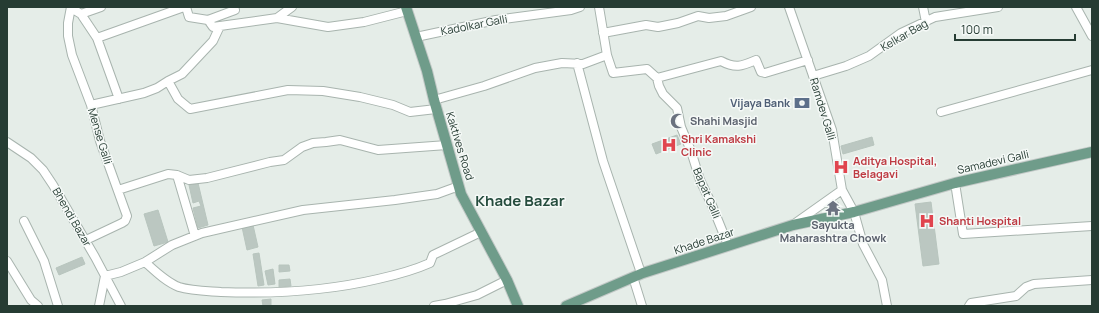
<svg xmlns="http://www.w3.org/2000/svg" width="1099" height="313" viewBox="0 0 1099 313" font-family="Manrope,sans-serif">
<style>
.building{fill:#bbc7c1;stroke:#b8c5be}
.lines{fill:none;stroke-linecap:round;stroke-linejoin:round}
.minor-casing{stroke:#a8b4ae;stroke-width:10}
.major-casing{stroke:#c2c8c6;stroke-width:12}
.minor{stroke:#fff;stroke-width:8}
.major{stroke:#6f9c8a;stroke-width:10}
.labels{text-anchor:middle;stroke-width:3;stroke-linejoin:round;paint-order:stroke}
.street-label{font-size:11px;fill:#263c33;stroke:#f5f9f7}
.service-label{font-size:11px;font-weight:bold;fill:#4e5e75;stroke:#f5f9f7;text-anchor:end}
.worship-label{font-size:11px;font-weight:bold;fill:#5b616d;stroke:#f5f9f7;text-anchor:start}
.health-label{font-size:11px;font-weight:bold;fill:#be3a42;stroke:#f5f9f7;text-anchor:start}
.district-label{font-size:15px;font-weight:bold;fill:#254c3d;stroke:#f5f9f7}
</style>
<rect width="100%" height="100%" fill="#e5ede8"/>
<path class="building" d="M 677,135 L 681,144 L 656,154 L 652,144 Z
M 872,137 L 874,145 L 843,154 L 841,146 Z
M 843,161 L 846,171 L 840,173 L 837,163 Z
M 198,183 L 208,225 L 198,228 L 193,208 L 201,206 L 199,201 L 193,203 L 189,185 Z
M 838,202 L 840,210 L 828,213 L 826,206 Z
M 931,202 L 939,264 L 923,266 L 915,204 Z
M 158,210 L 168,242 L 154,246 L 144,214 Z
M 253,225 L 258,247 L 247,250 L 242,227 Z
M 259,253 L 264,285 L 258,286 L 253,254 Z
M 82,257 L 85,264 L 59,275 L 56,268 Z
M 279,265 L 289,265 L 290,271 L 279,272 Z
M 273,269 L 275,284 L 268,285 L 265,271 Z
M 290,279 L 291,286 L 279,287 L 279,280 Z
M 271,299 L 271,306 L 263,306 L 262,300 Z"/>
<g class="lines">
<defs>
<path id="minor" d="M 71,7 L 68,23 L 68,36 L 72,55 L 91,105 L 100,141 L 127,216 L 125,221 L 122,223 L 86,240
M 186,7 L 189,17 L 208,20 L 213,27 L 220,26
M 789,7 L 832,130 L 842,190 L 854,212 L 863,244 L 882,280 L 887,306
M 923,7 L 926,22
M 1076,7 L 1092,36
M 71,8 L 81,14 L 97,38 L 119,99
M 81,14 L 101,7
M 277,18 L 292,7
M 208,20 L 235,10 L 234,7
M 603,33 L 646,25 L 658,27 L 678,23 L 698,16 L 709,18 L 726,16 L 751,7
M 416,37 L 496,20 L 571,10 L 580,7
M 97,38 L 184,7
M 607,55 L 613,73 L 647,69 L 657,78 L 721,61 C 736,69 742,66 756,60 L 761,72 L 765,73 L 808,60
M 577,63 L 603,161 L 641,273
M 813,76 L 846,66 L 869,56 L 901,33 L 935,17 L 998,7
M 657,78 L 659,86 L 663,94 L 677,108 L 681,127 L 691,151 L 700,180 L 711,203 L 728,245
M 168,81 L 178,99 L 190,109 L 288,90 L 323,91 L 360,97 L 393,105 L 410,112 L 436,109
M 434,100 L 484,86 L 535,68 L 562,63 L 583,64 L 607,55 L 599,7
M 91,105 L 144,93 L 157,88 L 168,81 L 182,74 L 213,41 L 220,26 L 277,18 L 328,27 L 364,22 L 407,11
M 941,112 L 1092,70
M 7,142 L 31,158 L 43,170 L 53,185 L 95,257 L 121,306
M 177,175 L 195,236
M 955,183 L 963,234 L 1092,226
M 118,190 L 168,174 L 177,175 L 189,180 L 207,178 L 270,162 L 284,160 L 302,147 L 313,143 L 326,142 L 340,140 L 378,150 L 447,145
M 24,221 L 44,261 L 58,306
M 794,224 L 842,190
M 7,261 L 31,300 L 38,306
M 145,262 C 155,271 166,282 179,287 C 192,291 208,291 221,292 C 273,294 327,291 378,279 C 396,275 412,271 430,263 L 433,255 L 481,232
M 633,277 L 642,306
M 99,306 L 105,276 L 121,272 L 145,262 L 172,245 L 202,233 L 303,210 L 395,200 L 437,194 L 459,186
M 434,306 L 445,304 L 477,295 L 507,280
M 969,306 L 971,303 L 1016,296 L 1026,287 L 1034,284 L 1092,280"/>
<path id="major" d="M 406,7 L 427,71 L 434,100 L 461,194 L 507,280 L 518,306
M 566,306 L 643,273 L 793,225 L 854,212 L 955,183 L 1092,152"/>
</defs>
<use href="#minor" class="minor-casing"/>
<use href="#major" class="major-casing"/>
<use href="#minor" class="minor"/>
<use href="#major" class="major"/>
</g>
<defs>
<symbol id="bank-bare" viewBox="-9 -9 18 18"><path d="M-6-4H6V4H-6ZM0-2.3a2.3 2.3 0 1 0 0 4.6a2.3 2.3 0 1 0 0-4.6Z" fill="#5c6f8a" stroke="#f5f9f7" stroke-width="2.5" paint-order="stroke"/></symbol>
<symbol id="mosque-bare" viewBox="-9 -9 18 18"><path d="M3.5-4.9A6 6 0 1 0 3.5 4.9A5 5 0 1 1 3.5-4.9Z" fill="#6b7280" stroke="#f5f9f7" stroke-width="2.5" paint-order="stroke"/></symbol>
<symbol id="hospital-bare" viewBox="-9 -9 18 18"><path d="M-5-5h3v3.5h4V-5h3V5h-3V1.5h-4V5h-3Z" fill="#e0444e" stroke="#f5f9f7" stroke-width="2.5" paint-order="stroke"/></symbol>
<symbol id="temple-bare" viewBox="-9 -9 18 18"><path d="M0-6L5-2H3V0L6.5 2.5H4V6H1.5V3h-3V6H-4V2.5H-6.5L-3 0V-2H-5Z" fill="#6b7280" stroke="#f5f9f7" stroke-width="2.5" paint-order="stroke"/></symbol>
</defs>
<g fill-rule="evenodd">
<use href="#bank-bare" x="791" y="92" width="22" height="22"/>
<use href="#mosque-bare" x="667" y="110" width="22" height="22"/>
<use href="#hospital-bare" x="658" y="134" width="22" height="22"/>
<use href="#hospital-bare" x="830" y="156" width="22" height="22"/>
<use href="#temple-bare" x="822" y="197" width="22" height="22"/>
<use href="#hospital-bare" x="916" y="210" width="22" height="22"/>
</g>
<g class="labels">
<g class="street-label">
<text transform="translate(474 25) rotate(-11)" y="4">Kadolkar Galli</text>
<text transform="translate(904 35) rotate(-30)" y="4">Kelkar Bag</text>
<text transform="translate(823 109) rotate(73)" y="4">Ramdev Galli</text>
<text transform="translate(100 136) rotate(73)" y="4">Mense Galli</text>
<text transform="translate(460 146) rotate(73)" y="4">Kaktives Road</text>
<text transform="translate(993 162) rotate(-13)" y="4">Samadevi Galli</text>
<text transform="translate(707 193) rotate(67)" y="4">Bapat Galli</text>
<text transform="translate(72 217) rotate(60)" y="4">Bhendi Bazar</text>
<text transform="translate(704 241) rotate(-18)" y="4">Khade Bazar</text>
</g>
<g class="service-label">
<text x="790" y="107">Vijaya Bank</text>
</g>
<g class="worship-label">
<text x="690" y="125">Shahi Masjid</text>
<text x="833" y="229" text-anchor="middle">Sayukta<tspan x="833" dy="13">Maharashtra Chowk</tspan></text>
</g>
<g class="health-label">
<text x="681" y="143">Shri Kamakshi<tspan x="681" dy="13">Clinic</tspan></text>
<text x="853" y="165">Aditya Hospital,<tspan x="853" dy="13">Belagavi</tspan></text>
<text x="939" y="225">Shanti Hospital</text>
</g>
<g class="district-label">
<text x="520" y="206">Khade Bazar</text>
</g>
</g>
<rect width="1099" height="313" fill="none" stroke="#263c33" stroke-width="16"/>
<path d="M955 34v6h120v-6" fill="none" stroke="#263c33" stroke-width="2"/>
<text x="961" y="34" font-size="12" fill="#263c33" stroke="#f5f9f7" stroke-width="3" paint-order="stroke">100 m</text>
</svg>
